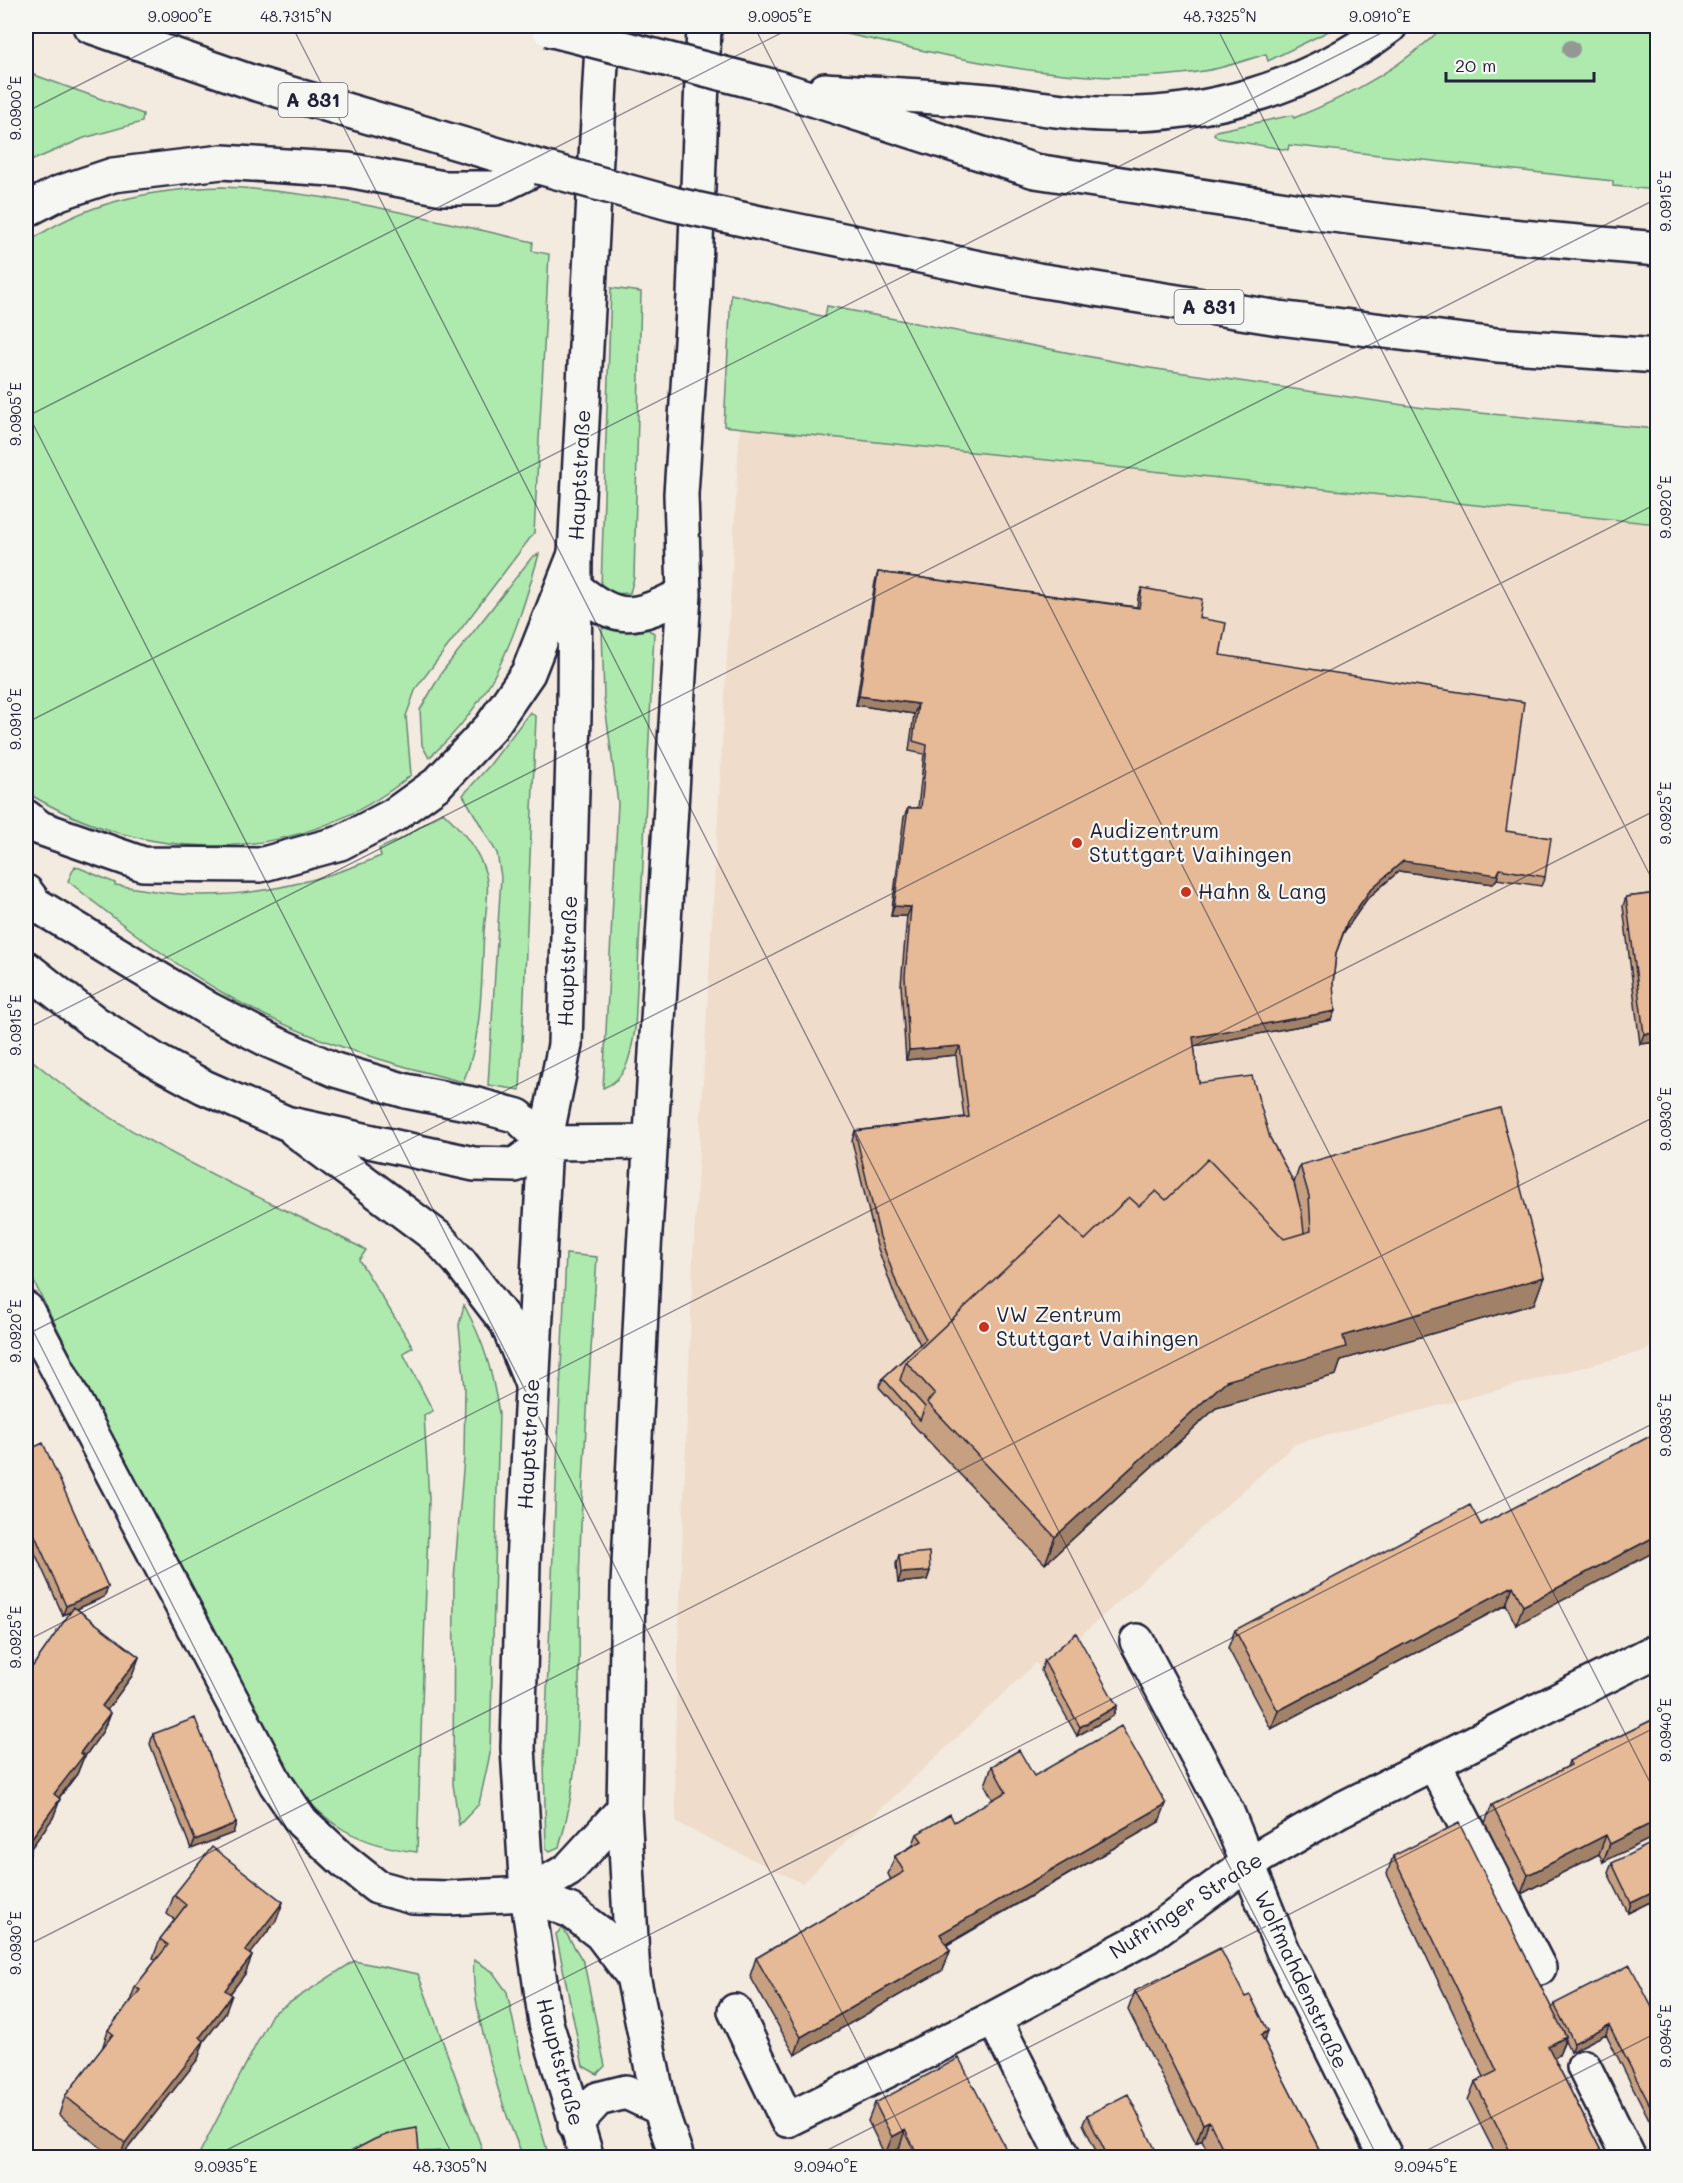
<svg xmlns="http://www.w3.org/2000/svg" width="1683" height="2183" viewBox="0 0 1683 2183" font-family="Mali,sans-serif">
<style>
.built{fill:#efdcca}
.green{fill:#aee9ae;stroke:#688674;stroke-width:1.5}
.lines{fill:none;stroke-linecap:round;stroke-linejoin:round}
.minor-casing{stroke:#22223b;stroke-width:38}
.major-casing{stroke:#22223b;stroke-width:38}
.highway-casing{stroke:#22223b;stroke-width:38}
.minor{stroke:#f6f6f2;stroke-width:33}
.major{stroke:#f6f6f2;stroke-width:33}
.highway{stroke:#f6f6f2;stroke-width:33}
.highway-bridge-casing{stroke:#22223b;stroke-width:38;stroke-linecap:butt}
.highway-bridge{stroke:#f6f6f2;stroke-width:33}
.tree{fill:#939895}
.wall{fill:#c6a081;stroke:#22223b;stroke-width:1.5}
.shaded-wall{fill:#a18269;stroke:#22223b;stroke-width:1.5}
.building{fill:#e6ba96;stroke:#22223b;stroke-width:1.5}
.ticks{fill:none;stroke:#22223b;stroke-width:1.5;stroke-opacity:0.45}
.poi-dot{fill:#c8321e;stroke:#f6f6f2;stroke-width:2}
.labels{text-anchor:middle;stroke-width:4.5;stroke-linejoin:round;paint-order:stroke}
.shield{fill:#f6f6f2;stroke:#626272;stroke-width:1.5}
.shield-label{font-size:20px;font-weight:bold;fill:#22223b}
.street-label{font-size:21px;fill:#22223b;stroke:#f6f6f2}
.poi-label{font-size:21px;fill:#22223b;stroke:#f6f6f2;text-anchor:start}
.neatline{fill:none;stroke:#22223b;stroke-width:2}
.ticks-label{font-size:15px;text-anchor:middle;fill:#22223b}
</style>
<rect width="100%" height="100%" fill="#f3eae0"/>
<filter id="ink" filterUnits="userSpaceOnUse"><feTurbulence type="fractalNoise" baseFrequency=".0167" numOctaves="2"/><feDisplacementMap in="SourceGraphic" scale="12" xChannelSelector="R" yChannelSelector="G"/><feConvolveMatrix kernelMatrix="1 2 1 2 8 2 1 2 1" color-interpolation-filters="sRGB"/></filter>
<g filter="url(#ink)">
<path class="built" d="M 740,427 L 1657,524 L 1657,1340 L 1647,1350 L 1295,1444 L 1041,1671 L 1036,1663 L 802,1883 L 677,1823 L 674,1767 L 693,1259 Z"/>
<path class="green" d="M 835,26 L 1339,26 L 1268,61 L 1266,54 C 1246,60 1225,68 1204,71 C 1084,91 959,58 842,33 L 844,27 Z
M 1444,26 L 1657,26 L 1657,190 L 1613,186 L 1613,181 L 1289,145 L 1288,150 L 1218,138 L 1214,134 L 1216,131 L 1293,115 L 1294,118 C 1347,97 1404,66 1444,26 Z
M 26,72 L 143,114 L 142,122 L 84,138 L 26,163 Z
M 222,187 C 326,191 430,219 533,242 L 532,251 L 549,254 L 534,533 L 416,688 L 406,716 L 411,775 C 299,867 146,866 26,792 L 26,244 C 83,202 152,189 222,187 Z
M 611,288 L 641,292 L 634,578 L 630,593 L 609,594 L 601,587 Z
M 731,294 L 825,317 L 827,306 L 1143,367 L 1424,408 L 1657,429 L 1657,524 L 724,426 Z
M 539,554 C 515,638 495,698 429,758 L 422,745 L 420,710 L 442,672 L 532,557 Z
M 602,628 L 637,631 L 647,629 L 654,633 L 635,1029 C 631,1053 628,1079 603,1088 L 618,803 L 604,698 Z
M 530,712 L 536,717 L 520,1090 L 488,1085 L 501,877 L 497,853 L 463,795 L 489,766 Z
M 443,812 C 461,829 483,854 487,881 C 489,897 485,916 484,932 C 481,982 483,1036 463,1082 C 383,1062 301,1038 228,996 C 171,963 119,923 68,881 L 75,866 L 115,883 L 115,885 C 142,889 170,895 197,895 C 260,896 323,880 381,856 L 379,849 L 403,838 Z
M 26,1055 C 126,1142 249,1190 366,1250 L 359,1260 L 413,1347 L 403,1353 L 433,1411 L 424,1415 L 429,1499 L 417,1852 C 348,1844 318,1818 277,1764 L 26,1266 Z
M 566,1254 L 597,1257 C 591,1355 583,1454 580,1553 C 576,1650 588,1753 559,1847 L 550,1851 L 546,1848 L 544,1762 Z
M 464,1305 C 485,1344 492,1371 499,1413 L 490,1754 L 479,1804 L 459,1825 L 453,1784 L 454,1580 L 464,1458 L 465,1388 L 459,1325 Z
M 563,1928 L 584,1963 L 605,2066 L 597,2074 L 583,2066 L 556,1934 Z
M 474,1960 L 492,1971 L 507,1992 L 522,2063 L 549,2157 L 524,2157 C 504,2119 469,2001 474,1960 Z
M 354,1961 L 418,1974 L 485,2157 L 438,2157 L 392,2141 L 366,2157 L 197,2158 L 272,2014 Z"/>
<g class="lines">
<defs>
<path id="minor" d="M 26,1309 L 276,1784 L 302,1822 L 343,1860 L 377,1887 L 413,1897 L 448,1898 L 527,1894 L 571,1911 L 601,1934 L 633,1976
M 1137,1641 L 1227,1812 L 1283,1951 L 1386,2158
M 1434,1763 L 1539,1968
M 527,1894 L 568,1870 L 624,1809
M 735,2011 L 787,2120 L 994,2018 L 1148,1936 L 1247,1864 L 1338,1811 L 1658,1650
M 994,2018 L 1064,2158
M 1584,2067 L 1629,2158"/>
<path id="major" d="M 574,587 C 620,624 634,619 684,594
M 545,1143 L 649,1142
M 575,2124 L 598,2099 L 626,2092 L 660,2108
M 587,2158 L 546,2023 L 527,1894 L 518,1748 L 523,1563 L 545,1143 L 565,1045 L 574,716 L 575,554 L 603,26
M 677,2158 L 660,2108 L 633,1976 L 624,1809 L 628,1586 L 644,1249 L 684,594 L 681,494 L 694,296 L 704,26"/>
<path id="highway" d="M 90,26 L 254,83 L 539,167
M 775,87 L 1035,171 L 1300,211 L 1499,235 L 1658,249
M 825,90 C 879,94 934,96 988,101 C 1025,105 1063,113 1101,114 C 1204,118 1308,88 1390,26
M 26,210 L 59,193 L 113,175 L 222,162 L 348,170 L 443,188 L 496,188 L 539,167
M 765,224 L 1038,280 L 1279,318 L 1497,345 L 1658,356
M 26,817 L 40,828 L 143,864 L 260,865 L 340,843 L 394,815 L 437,784 L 491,727 L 528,673 L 575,554
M 26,892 L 35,904 L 210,1010 L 272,1042 L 335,1070 L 406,1091 L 477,1105 L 518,1116 L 545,1143 L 515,1165 L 474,1164 L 286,1123 L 204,1087 L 158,1062 L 94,1022 L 26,968
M 295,1130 L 437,1237 L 459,1261 L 507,1323 L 532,1384"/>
</defs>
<use href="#minor" class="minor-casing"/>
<use href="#major" class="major-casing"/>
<use href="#highway" class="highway-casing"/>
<use href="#minor" class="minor"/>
<use href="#major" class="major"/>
<use href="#highway" class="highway"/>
<defs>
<path id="highway-bridge" d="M 549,29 L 775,87
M 539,167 L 673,204 L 765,224"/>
</defs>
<use href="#highway-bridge" class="highway-bridge-casing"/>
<use href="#highway-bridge" class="highway-bridge"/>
</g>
<circle class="tree" cx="1571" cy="49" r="9"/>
<path class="wall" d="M 878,572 L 1137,607 L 1138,598 L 1142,588 L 1199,618 L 1220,655 L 1506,831 L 1545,877 L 1541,886 L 1497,879 L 1493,884 L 1399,871 L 1367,899 L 1344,932 L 1336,953 L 1333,983 L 1331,1020 L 1194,1046 L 1199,1083 L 1270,1138 L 1294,1183 L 1300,1165 L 1544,1277 L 1534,1304 L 1341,1360 L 1336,1375 L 1216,1408 L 1045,1564 L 917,1429 L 879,1387 L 883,1378 L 920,1344 L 895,1296 L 877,1246 L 852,1141 L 855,1131 L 964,1117 L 956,1055 L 906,1060 L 901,985 L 907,916 L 891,916 L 904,817 L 908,808 L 918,808 L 924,754 L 909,751 L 914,714 L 856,705 L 875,582 Z
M 1658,893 L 1658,1042 L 1640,1044 L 1623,906 L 1626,897 Z
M 1658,1441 L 1516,1625 L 1506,1605 L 1271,1729 L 1228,1648 L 1235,1630 L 1481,1525 Z
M 26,1451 L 108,1587 L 104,1597 L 77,1609 L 139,1657 L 132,1676 L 107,1710 L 110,1713 L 103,1731 L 83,1759 L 77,1774 L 59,1798 L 60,1799 L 53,1818 L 30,1849 L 31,1850 L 26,1866 L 26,1676 L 71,1612 L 63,1615 L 26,1533 Z
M 899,1555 L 930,1571 L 927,1580 L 898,1583 L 896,1564 Z
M 1044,1661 L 1117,1706 L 1113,1716 L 1077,1736 L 1041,1671 Z
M 1658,1717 L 1603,1862 L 1599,1854 L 1521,1894 L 1485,1823 L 1492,1805 L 1567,1767 L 1569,1761 Z
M 153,1734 L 236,1823 L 233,1833 L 191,1849 L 150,1744 Z
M 992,1766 L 1034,1776 L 1159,1822 L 947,1945 L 950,1951 L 943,1970 L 795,2055 L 750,1976 L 756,1958 L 891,1880 L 888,1874 L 895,1856 L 912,1846 L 917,1834 L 954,1822 L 993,1800 L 985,1785 Z
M 1393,1856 L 1552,2009 L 1554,2004 L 1658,2019 L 1658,2137 L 1606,2034 L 1570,2052 L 1565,2041 L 1559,2055 L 1554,2058 L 1604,2157 L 1497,2157 L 1468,2100 L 1475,2082 L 1484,2077 L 1387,1874 Z
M 1658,1859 L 1658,1898 L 1628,1913 L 1608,1873 L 1612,1863 Z
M 174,1895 L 283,1902 L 276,1921 L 250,1954 L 252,1956 L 245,1974 L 230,1994 L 225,2014 L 204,2041 L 198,2059 L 121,2157 L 113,2157 L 59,2115 L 65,2096 L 102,2049 L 108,2030 L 129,2004 L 135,1987 L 156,1960 L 153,1958 L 160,1939 L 175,1920 L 167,1914 Z
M 1135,1991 L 1264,2041 L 1323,2157 L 1211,2157 L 1202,2140 L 1196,2143 L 1128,2010 Z
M 875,2103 L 1010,2157 L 903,2157 L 899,2149 L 885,2155 L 868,2121 Z
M 1087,2115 L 1159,2157 L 1099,2157 L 1083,2124 Z"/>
<path class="shaded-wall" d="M 859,696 L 918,704 L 914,714 L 856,705 Z
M 1403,861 L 1500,869 L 1497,879 L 1493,884 L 1399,871 L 1367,899 L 1344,932 L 1347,922 L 1371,889 Z
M 894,906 L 911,907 L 907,916 L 891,916 Z
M 1335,1011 L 1331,1020 L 1190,1047 L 1193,1037 Z
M 1658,1033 L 1658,1042 L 1640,1044 L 1644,1034 Z
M 960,1046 L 956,1055 L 906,1060 L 909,1050 Z
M 1544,1277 L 1534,1304 L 1341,1360 L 1336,1375 L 1216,1408 L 1045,1564 L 1055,1537 L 1226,1381 L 1343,1336 Z
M 1658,1535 L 1658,1550 L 1516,1625 L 1523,1606 Z
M 930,1571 L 927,1580 L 898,1583 L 901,1573 Z
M 1513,1586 L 1506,1605 L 1271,1729 L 1278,1711 Z
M 108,1587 L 104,1597 L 63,1615 L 66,1606 Z
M 139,1657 L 132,1676 L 96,1725 L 102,1706 Z
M 1117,1706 L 1113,1716 L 1077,1736 L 1080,1727 Z
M 110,1713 L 103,1731 L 83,1759 L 77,1774 L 47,1813 L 54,1794 L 80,1753 Z
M 60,1799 L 53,1818 L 26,1855 L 26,1846 Z
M 1166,1804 L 1159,1822 L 933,1952 L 940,1934 Z
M 1658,1820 L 1658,1835 L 1603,1862 L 1610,1844 Z
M 236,1823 L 233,1833 L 191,1849 L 195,1840 Z
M 1606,1835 L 1599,1854 L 1521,1894 L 1528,1875 Z
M 31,1850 L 26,1866 L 26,1858 Z
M 1658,1890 L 1658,1898 L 1628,1913 L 1631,1903 Z
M 283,1902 L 276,1921 L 239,1969 L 245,1951 Z
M 950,1951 L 943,1970 L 795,2055 L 801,2037 Z
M 252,1956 L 245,1974 L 218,2009 L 225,1990 Z
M 232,1995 L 225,2014 L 204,2041 L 198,2059 L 121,2157 L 120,2157 L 125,2143 L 200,2037 Z
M 1609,2025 L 1606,2034 L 1570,2052 L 1574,2043 Z
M 1268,2031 L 1261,2049 L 1261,2035 Z
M 1566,2037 L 1559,2055 L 1542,2064 L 1548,2046 Z
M 1209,2121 L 1202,2140 L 1196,2143 L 1203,2124 Z
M 905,2130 L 899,2149 L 885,2155 L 892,2137 Z"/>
<path class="building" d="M 878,572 L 1139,608 L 1142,588 L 1202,599 L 1199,618 L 1226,623 L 1220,655 L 1524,702 L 1506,831 L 1551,838 L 1545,877 L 1500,869 L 1497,875 L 1403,861 L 1371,889 L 1347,922 L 1336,953 L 1333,983 L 1335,1011 L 1193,1037 L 1199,1083 L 1252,1076 L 1270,1138 L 1294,1183 L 1302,1214 L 1304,1233 L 1284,1239 L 1208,1159 L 1166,1200 L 1156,1191 L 1139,1206 L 1129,1197 L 1085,1240 L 1061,1217 L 906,1362 L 900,1380 L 925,1407 L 920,1420 L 883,1378 L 926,1339 L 898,1287 L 880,1237 L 855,1131 L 969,1117 L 960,1046 L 909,1050 L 905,976 L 911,907 L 894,906 L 908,808 L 921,808 L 927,745 L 913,741 L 918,704 L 859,696 Z
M 1658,893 L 1658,1033 L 1644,1034 L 1626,897 Z
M 1500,1108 L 1544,1277 L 1343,1336 L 1346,1347 L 1226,1381 L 1055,1537 L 927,1402 L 935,1394 L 906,1362 L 1061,1217 L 1085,1240 L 1129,1197 L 1139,1206 L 1156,1191 L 1166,1200 L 1208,1159 L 1284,1239 L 1311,1231 L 1309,1196 L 1300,1165 Z
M 1654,1434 L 1658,1441 L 1658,1535 L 1523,1606 L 1513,1586 L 1278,1711 L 1235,1630 L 1470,1505 L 1481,1525 Z
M 43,1443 L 108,1587 L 66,1606 L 26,1515 L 26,1451 Z
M 929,1552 L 930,1571 L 901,1573 L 899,1555 Z
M 74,1607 L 139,1657 L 102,1706 L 110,1713 L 80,1753 L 84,1755 L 54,1794 L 60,1799 L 26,1846 L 26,1676 Z
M 1076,1633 L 1117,1706 L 1080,1727 L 1044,1661 Z
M 1658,1717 L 1658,1820 L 1610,1844 L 1606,1835 L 1528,1875 L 1492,1805 L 1571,1765 L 1569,1761 Z
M 195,1718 L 236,1823 L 195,1840 L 153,1734 Z
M 1121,1726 L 1166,1804 L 940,1934 L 950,1951 L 801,2037 L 756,1958 L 904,1872 L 895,1856 L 922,1841 L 917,1834 L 950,1814 L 954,1822 L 1006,1792 L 992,1766 L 1019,1750 L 1034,1776 Z
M 1459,1823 L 1566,2037 L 1548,2046 L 1604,2157 L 1513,2157 L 1475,2082 L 1497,2071 L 1393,1856 Z
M 1650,1844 L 1658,1859 L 1658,1890 L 1631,1903 L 1612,1863 Z
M 26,1846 L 31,1850 L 26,1858 Z
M 212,1847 L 283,1902 L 245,1951 L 252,1956 L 225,1990 L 232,1995 L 200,2037 L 204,2041 L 125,2143 L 65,2096 L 113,2034 L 108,2030 L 140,1990 L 135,1987 L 168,1945 L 160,1939 L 186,1905 L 174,1895 Z
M 1220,1948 L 1245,1997 L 1250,1995 L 1268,2031 L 1261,2035 L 1323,2157 L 1227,2157 L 1209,2121 L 1203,2124 L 1135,1991 Z
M 1630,1965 L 1658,2019 L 1658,2121 L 1609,2025 L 1574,2043 L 1554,2004 Z
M 959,2058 L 1010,2157 L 919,2157 L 905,2130 L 892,2137 L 875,2103 Z
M 1128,2094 L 1159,2157 L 1108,2157 L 1087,2115 Z
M 417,2128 L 419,2152 L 457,2151 L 456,2157 L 343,2157 L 352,2151 L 375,2139 L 394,2132 Z"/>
</g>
<path class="ticks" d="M 292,26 L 1378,2158M 754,26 L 1658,1798M 1216,26 L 1658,891M 26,112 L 195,26M 26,410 L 916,2158M 26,417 L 795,26M 26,723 L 1395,26M 26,1029 L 1658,198M 26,1317 L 454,2158M 26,1335 L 1658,503M 26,1641 L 1658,809M 26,1946 L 1658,1115M 211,2158 L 1658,1421M 812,2158 L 1658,1726M 1412,2158 L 1658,2032"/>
<g class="poi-dot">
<circle cx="1077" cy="843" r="6"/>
<circle cx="1186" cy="892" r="6"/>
<circle cx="984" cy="1327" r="6"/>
</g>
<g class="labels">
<g class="shield">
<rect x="278.5" y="83" width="69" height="34" rx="4.5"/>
<rect x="1174.5" y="290" width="69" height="34" rx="4.5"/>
</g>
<g class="shield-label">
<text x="313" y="107">A 831</text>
<text x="1209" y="314">A 831</text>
</g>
<g class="street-label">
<text transform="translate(580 475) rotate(-87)" y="7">Hauptstraße</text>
<text transform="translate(568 961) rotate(-88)" y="7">Hauptstraße</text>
<text transform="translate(529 1444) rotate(-87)" y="7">Hauptstraße</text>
<text transform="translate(1186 1906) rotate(-33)" y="7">Nufringer Straße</text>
<text transform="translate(1301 1980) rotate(65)" y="7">Wolfmahdenstraße</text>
<text transform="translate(560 2062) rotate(75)" y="7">Hauptstraße</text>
</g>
<g class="poi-label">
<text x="1089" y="838">Audizentrum<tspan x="1089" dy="24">Stuttgart Vaihingen</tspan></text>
<text x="1198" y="899">Hahn &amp; Lang</text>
<text x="996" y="1322">VW Zentrum<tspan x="996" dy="24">Stuttgart Vaihingen</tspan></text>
</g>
</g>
<rect width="1683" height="2183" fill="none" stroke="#f6f6f2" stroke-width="66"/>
<path d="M1446 72v9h148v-9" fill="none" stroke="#22223b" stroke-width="3"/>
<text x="1455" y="72" font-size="18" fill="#22223b" stroke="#f6f6f2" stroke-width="4.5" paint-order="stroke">20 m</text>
<rect x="33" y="33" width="1617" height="2117" class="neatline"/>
<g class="ticks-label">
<text x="180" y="22">9.0900°E</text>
<text x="296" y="22">48.7315°N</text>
<text x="780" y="22">9.0905°E</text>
<text x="1220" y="22">48.7325°N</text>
<text x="1380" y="22">9.0910°E</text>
<text transform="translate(16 108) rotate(-90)" y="5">9.0900°E</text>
<text transform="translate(1666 201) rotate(-90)" y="5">9.0915°E</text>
<text transform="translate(16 414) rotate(-90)" y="5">9.0905°E</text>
<text transform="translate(1666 507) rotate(-90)" y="5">9.0920°E</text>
<text transform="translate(16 719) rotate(-90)" y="5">9.0910°E</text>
<text transform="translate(1666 813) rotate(-90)" y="5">9.0925°E</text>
<text transform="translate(16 1025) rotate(-90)" y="5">9.0915°E</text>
<text transform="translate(1666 1119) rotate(-90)" y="5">9.0930°E</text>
<text transform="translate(16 1331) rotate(-90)" y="5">9.0920°E</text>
<text transform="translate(1666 1425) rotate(-90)" y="5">9.0935°E</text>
<text transform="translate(16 1637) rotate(-90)" y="5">9.0925°E</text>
<text transform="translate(1666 1730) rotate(-90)" y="5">9.0940°E</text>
<text transform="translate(16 1943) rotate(-90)" y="5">9.0930°E</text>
<text transform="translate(1666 2036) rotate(-90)" y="5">9.0945°E</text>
<text x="226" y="2172">9.0935°E</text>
<text x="450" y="2172">48.7305°N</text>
<text x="826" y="2172">9.0940°E</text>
<text x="1426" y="2172">9.0945°E</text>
</g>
</svg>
